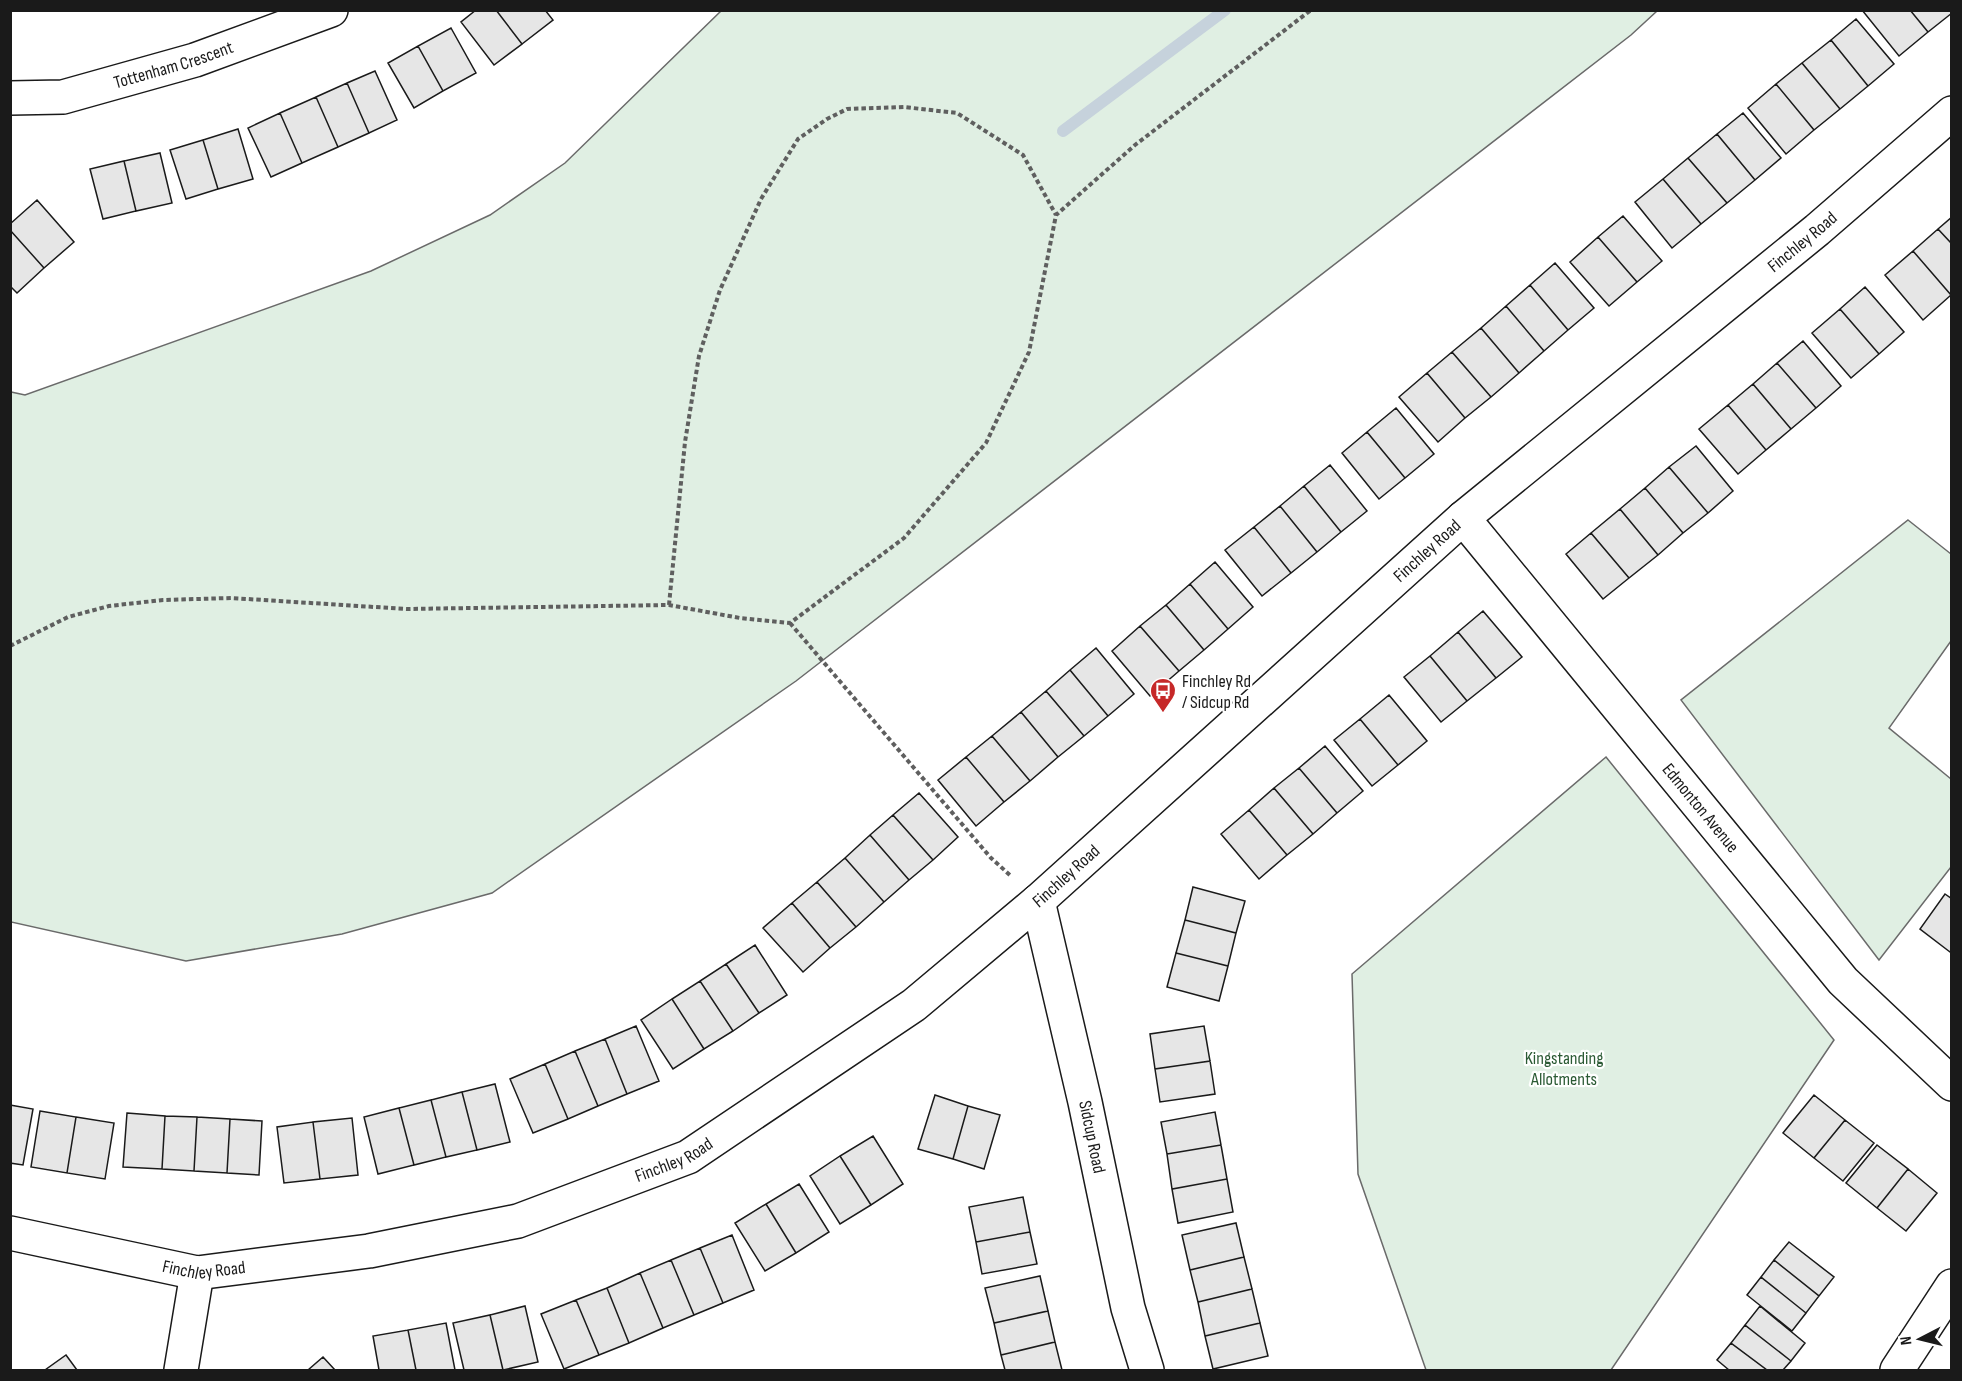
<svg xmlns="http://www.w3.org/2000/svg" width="1962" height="1381" viewBox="0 0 1962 1381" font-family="'Sofia Sans Condensed',sans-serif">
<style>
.green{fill:#e0efe3;stroke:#6a6a6a;stroke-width:1.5}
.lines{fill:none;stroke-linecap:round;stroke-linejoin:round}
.stream{stroke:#c6d2dc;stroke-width:12}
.building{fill:#e6e6e6;stroke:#1a1a1a;stroke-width:1.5}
.minor-casing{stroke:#1a1a1a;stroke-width:36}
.path{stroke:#5f5f5f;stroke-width:4;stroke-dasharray:4.5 3;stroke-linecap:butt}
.minor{stroke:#fff;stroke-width:33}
.labels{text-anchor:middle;stroke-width:4.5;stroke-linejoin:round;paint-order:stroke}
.street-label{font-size:18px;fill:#1a1a1a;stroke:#fff}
.poi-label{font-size:18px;fill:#1a1a1a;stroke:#fff;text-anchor:start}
.park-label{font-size:18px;fill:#2b5a34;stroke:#fff}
</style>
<rect width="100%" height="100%" fill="#fff"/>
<path class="green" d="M 721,11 L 1657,11 L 1631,35 L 796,681 L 492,893 L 342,934 L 186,961 L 11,922 L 11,392 L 25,395 L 371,271 L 490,215 L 565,163 Z
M 1908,520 L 1951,554 L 1951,641 L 1889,728 L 1951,779 L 1951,867 L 1879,960 L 1681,700 Z
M 1606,757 L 1834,1040 L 1611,1370 L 1426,1370 L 1358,1174 L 1352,974 Z"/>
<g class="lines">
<path class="stream" d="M 1063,131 L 1225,10"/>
</g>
<path class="building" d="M 476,10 L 496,10 L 522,44 L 494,65 L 461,22 Z
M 496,10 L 545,10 L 553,20 L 522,44 Z
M 1862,10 L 1910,10 L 1928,32 L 1899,56 Z
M 1910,10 L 1952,10 L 1952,13 L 1928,32 Z
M 1856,19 L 1894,64 L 1868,86 L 1831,40 Z
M 451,28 L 476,73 L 443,91 L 418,46 Z
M 1831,40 L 1868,86 L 1840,109 L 1802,63 Z
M 418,46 L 443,91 L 414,108 L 388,63 Z
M 1802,63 L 1840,109 L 1814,130 L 1776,84 Z
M 375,71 L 397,120 L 369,133 L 347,83 Z
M 347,83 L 369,133 L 338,147 L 316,97 Z
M 1776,84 L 1814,130 L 1786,154 L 1748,108 Z
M 316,97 L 338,147 L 302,163 L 280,113 Z
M 280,113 L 302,163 L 271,177 L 248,128 Z
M 1743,113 L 1781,158 L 1755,180 L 1717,134 Z
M 238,129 L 253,179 L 218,189 L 203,140 Z
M 1717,134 L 1755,180 L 1727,203 L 1688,158 Z
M 203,140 L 218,189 L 186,199 L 170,150 Z
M 160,153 L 172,203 L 136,211 L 124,161 Z
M 1688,158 L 1727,203 L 1701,224 L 1663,179 Z
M 124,161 L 136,211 L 103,219 L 90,169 Z
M 1663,179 L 1701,224 L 1672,248 L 1635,202 Z
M 37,200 L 74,242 L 44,268 L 10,230 L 10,224 Z
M 1623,216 L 1662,261 L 1637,282 L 1598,237 Z
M 1952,217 L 1952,244 L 1938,229 Z
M 1938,229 L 1952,244 L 1951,295 L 1913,251 Z
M 10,230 L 44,268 L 17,293 L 10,286 Z
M 1598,237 L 1637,282 L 1609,306 L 1570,262 Z
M 1913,251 L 1951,295 L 1923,320 L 1885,275 Z
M 1555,263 L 1594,308 L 1568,330 L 1530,285 Z
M 1530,285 L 1568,330 L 1544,351 L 1506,306 Z
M 1865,287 L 1904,332 L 1879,354 L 1840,309 Z
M 1506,306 L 1544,351 L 1519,373 L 1481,328 Z
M 1840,309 L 1879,354 L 1851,378 L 1812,333 Z
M 1481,328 L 1519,373 L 1491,397 L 1452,352 Z
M 1803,341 L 1841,386 L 1816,408 L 1777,363 Z
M 1452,352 L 1491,397 L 1465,418 L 1427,373 Z
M 1777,363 L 1816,408 L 1791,429 L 1753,384 Z
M 1427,373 L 1465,418 L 1438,442 L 1399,397 Z
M 1753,384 L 1791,429 L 1766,450 L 1728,405 Z
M 1728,405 L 1766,450 L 1738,474 L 1699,429 Z
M 1396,408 L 1434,454 L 1405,478 L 1367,432 Z
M 1367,432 L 1405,478 L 1379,499 L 1342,453 Z
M 1696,446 L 1733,491 L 1708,513 L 1669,467 Z
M 1330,465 L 1367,511 L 1341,532 L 1304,486 Z
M 1669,467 L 1708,513 L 1683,533 L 1645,488 Z
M 1304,486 L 1341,532 L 1317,552 L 1280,506 Z
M 1645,488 L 1683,533 L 1658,555 L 1620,509 Z
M 1280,506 L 1317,552 L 1291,573 L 1254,527 Z
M 1620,509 L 1658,555 L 1629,578 L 1591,533 Z
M 1254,527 L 1291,573 L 1262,596 L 1225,550 Z
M 1591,533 L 1629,578 L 1603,599 L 1566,554 Z
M 1215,562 L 1253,607 L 1228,629 L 1190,584 Z
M 1190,584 L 1228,629 L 1204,650 L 1166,605 Z
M 1166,605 L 1204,650 L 1179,671 L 1140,626 Z
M 1483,611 L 1522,657 L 1496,678 L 1458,632 Z
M 1140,626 L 1179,671 L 1150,696 L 1112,651 Z
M 1458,632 L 1496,678 L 1467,701 L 1430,656 Z
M 1096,648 L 1134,694 L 1108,716 L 1070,670 Z
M 1430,656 L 1467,701 L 1441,722 L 1404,677 Z
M 1070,670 L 1108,716 L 1084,736 L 1046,691 Z
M 1046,691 L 1084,736 L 1058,757 L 1021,712 Z
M 1389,695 L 1427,741 L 1398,765 L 1360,719 Z
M 1021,712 L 1058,757 L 1030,781 L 992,736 Z
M 1360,719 L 1398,765 L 1372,786 L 1334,740 Z
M 992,736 L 1030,781 L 1004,802 L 966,757 Z
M 1325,746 L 1363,791 L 1337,813 L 1299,768 Z
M 966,757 L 1004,802 L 976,826 L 938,780 Z
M 1299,768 L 1337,813 L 1313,834 L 1274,788 Z
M 1274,788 L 1313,834 L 1287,855 L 1249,810 Z
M 919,793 L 958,837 L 933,860 L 893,815 Z
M 1249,810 L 1287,855 L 1259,879 L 1221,834 Z
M 893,815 L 933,860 L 909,880 L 870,835 Z
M 870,835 L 909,880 L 884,902 L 845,858 Z
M 845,858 L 884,902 L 856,927 L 817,882 Z
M 817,882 L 856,927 L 830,948 L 792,903 Z
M 1193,887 L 1245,901 L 1236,933 L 1185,920 Z
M 1945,894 L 1952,899 L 1952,949 L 1950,952 L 1920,929 Z
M 792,903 L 830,948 L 803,972 L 763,928 Z
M 1185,920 L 1236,933 L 1228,966 L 1176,953 Z
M 755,945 L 787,995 L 759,1013 L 726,964 Z
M 1176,953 L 1228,966 L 1219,1001 L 1167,987 Z
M 726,964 L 759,1013 L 733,1031 L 700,981 Z
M 700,981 L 733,1031 L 704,1049 L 672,999 Z
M 672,999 L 704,1049 L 673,1069 L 641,1020 Z
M 636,1026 L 659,1081 L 627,1094 L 605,1039 Z
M 1204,1026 L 1210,1061 L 1155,1069 L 1150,1034 Z
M 605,1039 L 627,1094 L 598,1106 L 575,1051 Z
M 575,1051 L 598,1106 L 568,1119 L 545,1064 Z
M 1210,1061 L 1215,1094 L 1160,1102 L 1155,1069 Z
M 545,1064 L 568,1119 L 533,1133 L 510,1079 Z
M 495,1084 L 510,1142 L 477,1150 L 462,1092 Z
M 462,1092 L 477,1150 L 446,1157 L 431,1100 Z
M 935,1095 L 968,1106 L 953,1159 L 918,1149 Z
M 1814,1095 L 1845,1120 L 1814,1158 L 1783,1133 Z
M 431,1100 L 446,1157 L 414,1165 L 399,1108 Z
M 10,1105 L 33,1109 L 23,1165 L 10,1163 Z
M 968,1106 L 1000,1115 L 984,1169 L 953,1159 Z
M 399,1108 L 414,1165 L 378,1174 L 364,1117 Z
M 40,1111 L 76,1117 L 67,1173 L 31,1167 Z
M 1215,1112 L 1221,1145 L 1167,1154 L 1161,1122 Z
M 127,1113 L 165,1116 L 162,1169 L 123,1167 Z
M 165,1116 L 197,1117 L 194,1171 L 162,1169 Z
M 76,1117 L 114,1123 L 105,1179 L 67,1173 Z
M 197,1117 L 230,1119 L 227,1173 L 194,1171 Z
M 352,1118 L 358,1175 L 320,1179 L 313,1122 Z
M 230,1119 L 262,1121 L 259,1175 L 227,1173 Z
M 1845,1120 L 1874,1143 L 1843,1181 L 1814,1158 Z
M 313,1122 L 320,1179 L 284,1183 L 277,1127 Z
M 873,1136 L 903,1184 L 871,1205 L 840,1156 Z
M 1221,1145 L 1227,1179 L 1172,1189 L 1167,1154 Z
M 1877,1145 L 1908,1169 L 1877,1208 L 1846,1183 Z
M 840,1156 L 871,1205 L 840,1224 L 810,1176 Z
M 1908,1169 L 1937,1193 L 1906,1231 L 1877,1208 Z
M 1227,1179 L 1233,1212 L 1178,1223 L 1172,1189 Z
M 799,1184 L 829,1232 L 796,1253 L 766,1204 Z
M 1023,1197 L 1030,1232 L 976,1242 L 969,1207 Z
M 766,1204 L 796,1253 L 765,1271 L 735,1223 Z
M 1236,1223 L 1244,1257 L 1190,1270 L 1182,1235 Z
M 1030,1232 L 1037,1264 L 982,1274 L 976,1242 Z
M 732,1235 L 754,1290 L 723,1303 L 700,1248 Z
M 1789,1242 L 1834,1277 L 1819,1296 L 1774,1260 Z
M 700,1248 L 723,1303 L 694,1315 L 671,1260 Z
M 1244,1257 L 1252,1289 L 1198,1302 L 1190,1270 Z
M 671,1260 L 694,1315 L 663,1328 L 640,1273 Z
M 1774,1260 L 1819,1296 L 1806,1313 L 1761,1277 Z
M 640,1273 L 663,1328 L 629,1343 L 607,1288 Z
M 1040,1276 L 1048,1311 L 994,1323 L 985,1288 Z
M 1761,1277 L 1806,1313 L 1792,1331 L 1747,1295 Z
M 607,1288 L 629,1343 L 599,1355 L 576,1300 Z
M 1252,1289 L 1260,1323 L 1205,1336 L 1198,1302 Z
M 576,1300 L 599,1355 L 564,1369 L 541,1314 Z
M 525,1306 L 538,1362 L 503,1370 L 490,1315 Z
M 1760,1306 L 1805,1343 L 1791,1361 L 1745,1325 Z
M 1048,1311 L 1055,1342 L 1001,1355 L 994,1323 Z
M 490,1315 L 503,1370 L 464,1370 L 453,1323 Z
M 446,1323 L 455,1370 L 416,1370 L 408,1330 Z
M 1260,1323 L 1268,1356 L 1213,1369 L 1205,1336 Z
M 1745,1325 L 1791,1361 L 1783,1370 L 1767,1370 L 1731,1343 Z
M 408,1330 L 416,1370 L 379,1370 L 373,1336 Z
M 1055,1342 L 1062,1370 L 1005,1370 L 1001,1355 Z
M 1731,1343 L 1767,1370 L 1729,1370 L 1717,1360 Z
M 66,1355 L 77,1370 L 45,1370 Z
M 323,1357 L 335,1370 L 308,1370 Z"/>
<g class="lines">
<defs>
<g id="minor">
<path id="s1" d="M 10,98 L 63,97 L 195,60 L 331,10"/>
<path id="s2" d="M 1463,518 L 1843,981 L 1952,1084"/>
<path id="s3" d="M 1038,901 L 1085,1102 L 1128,1308 L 1147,1370"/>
<path id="s4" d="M 10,1233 L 197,1273 L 369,1251 L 518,1221 L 688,1157 L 914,1005 L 1038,901 L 1463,518 L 1817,230 L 1952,113"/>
<path d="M 181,1370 L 197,1273"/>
<path d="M 1897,1370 L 1952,1286"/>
</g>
</defs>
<use href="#minor" class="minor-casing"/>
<path class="path" d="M 669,605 L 685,442 L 699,356 L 720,290 L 761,199 L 798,139 L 827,119 L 847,109 L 904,107 L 957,113 L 1023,155 L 1056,215
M 790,623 L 991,858 L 1011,876
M 10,646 L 68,617 L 109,606 L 163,600 L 231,598 L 407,609 L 669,605 L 740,618 L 790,623 L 904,538 L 986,443 L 1029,352 L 1056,215 L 1135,145 L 1311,10"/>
<use href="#minor" class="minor"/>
</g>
<defs>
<symbol id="bus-pin" viewBox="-11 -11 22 30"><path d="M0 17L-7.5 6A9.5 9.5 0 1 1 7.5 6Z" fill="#c62828" stroke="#fff"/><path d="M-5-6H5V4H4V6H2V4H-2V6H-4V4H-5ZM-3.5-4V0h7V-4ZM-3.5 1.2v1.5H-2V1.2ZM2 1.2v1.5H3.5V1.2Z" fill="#fff"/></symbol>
</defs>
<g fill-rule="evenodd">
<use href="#bus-pin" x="1148" y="676" width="30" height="40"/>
</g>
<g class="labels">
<g class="street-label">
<text dy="6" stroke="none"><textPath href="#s1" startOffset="168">Tottenham Crescent</textPath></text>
<text dy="6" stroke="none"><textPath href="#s4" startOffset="2142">Finchley Road</textPath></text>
<text dy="6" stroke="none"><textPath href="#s4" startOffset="1656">Finchley Road</textPath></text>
<text dy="6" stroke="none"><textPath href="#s2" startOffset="375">Edmonton Avenue</textPath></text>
<text dy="6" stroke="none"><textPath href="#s4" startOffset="1170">Finchley Road</textPath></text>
<text dy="6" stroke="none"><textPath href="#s3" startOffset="242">Sidcup Road</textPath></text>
<text dy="6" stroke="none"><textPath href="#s4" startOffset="684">Finchley Road</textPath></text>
<text dy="6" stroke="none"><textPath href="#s4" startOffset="198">Finchley Road</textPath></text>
</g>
<g class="poi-label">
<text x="1182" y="687">Finchley Rd<tspan x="1182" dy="21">/ Sidcup Rd</tspan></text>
</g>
<g class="park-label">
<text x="1564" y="1064">Kingstanding<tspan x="1564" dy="21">Allotments</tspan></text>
</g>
</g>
<rect width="1962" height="1381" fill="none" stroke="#1a1a1a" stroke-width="24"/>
<g transform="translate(1920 1339) rotate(263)" stroke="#ffffff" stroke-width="4.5" paint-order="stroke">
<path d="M0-4.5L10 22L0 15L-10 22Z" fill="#1a1a1a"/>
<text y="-9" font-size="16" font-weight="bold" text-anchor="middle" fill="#1a1a1a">N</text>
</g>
</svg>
